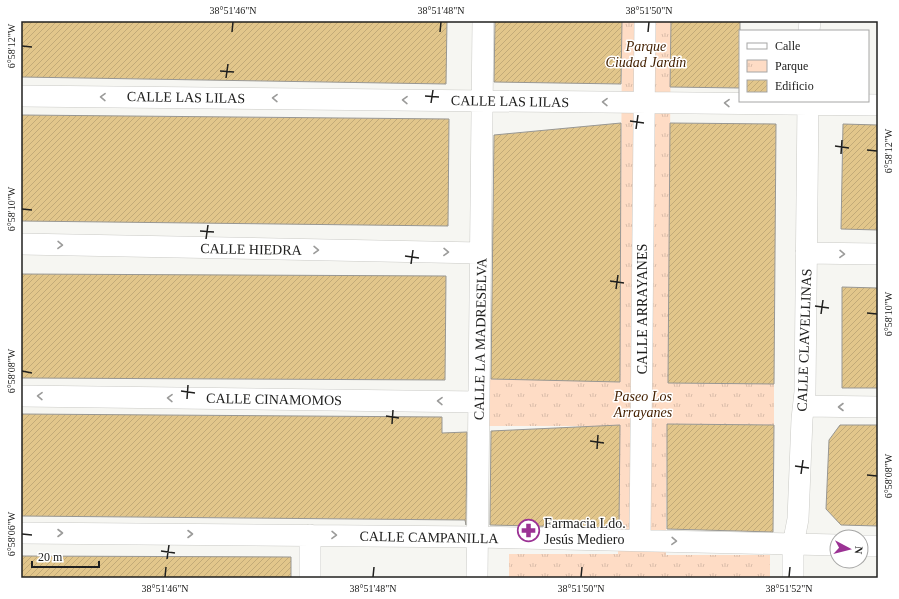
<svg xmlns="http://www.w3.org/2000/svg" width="899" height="599" viewBox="0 0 899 599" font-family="Georgia,serif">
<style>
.park{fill:url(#park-tufts)}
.building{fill:url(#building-hatch);stroke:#989793}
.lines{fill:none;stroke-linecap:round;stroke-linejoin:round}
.street-casing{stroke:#cacac6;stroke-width:22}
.street{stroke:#fff;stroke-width:21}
.oneway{stroke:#9b9b9a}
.ticks{fill:none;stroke:#20201f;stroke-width:1.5}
.labels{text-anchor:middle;stroke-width:3;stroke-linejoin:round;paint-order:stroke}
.park-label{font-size:14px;font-style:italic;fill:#442102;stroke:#fff}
.street-label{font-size:14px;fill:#20201f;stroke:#fff}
.poi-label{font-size:14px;fill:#20201f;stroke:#fff;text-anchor:start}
.neatline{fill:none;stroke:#20201f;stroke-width:1.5}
.ticks-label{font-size:10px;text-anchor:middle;fill:#20201f}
</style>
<defs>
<pattern id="park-tufts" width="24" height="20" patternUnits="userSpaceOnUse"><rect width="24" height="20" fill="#fedcc5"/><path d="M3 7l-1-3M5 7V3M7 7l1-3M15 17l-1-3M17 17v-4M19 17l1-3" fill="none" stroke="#d9bca9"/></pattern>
<pattern id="building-hatch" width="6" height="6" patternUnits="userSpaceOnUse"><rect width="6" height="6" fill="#e2c68b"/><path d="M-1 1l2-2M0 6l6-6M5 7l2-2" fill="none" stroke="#c2aa78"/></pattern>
</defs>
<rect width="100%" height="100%" fill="#f6f6f2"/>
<path class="park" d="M 622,21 L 671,21 L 668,383 L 774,384 L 774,425 L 667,424 L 666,555 L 770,555 L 770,578 L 509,578 L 509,554 L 618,554 L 620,426 L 479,426 L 489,379 L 620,381 Z"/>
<path class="building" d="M 21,21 L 447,21 L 446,84 L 21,77 Z
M 495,21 L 622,21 L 621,84 L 494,82 Z
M 671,21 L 740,21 L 740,88 L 670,87 Z
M 21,115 L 449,119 L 448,226 L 21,221 Z
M 621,123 L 620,382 L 491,379 L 494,135 Z
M 670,123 L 776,124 L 774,384 L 668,383 Z
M 843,124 L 878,125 L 878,230 L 841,229 Z
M 21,274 L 446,276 L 445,380 L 21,378 Z
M 842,287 L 878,288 L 878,388 L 842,388 Z
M 21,414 L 442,417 L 442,433 L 467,432 L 466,525 L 465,520 L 21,516 Z
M 667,424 L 774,425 L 773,532 L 667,529 Z
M 620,425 L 619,528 L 490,525 L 491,431 Z
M 840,425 L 878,425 L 878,526 L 841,525 L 826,509 L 829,440 Z
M 21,556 L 291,557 L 291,578 L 21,578 Z"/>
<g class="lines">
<defs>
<path id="street" d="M 809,31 L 810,21
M 21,96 L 878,105
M 21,244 L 481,253
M 806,253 L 878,254
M 21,396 L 479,402
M 804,406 L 878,407
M 21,533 L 478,537 L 837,545
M 640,540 L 645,21
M 861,546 L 878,546
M 310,578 L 310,535
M 477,578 L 483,21
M 793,578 L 793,545 L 798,519 L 802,419 L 805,392 L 808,101"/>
</defs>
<use href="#street" class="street-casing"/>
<use href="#street" class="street"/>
</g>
<defs><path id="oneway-chevron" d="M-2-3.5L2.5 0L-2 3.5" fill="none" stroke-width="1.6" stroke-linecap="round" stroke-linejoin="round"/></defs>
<g class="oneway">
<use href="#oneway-chevron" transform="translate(103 97) rotate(-179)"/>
<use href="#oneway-chevron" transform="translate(275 98) rotate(-179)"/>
<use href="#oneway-chevron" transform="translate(405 100) rotate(-179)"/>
<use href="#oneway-chevron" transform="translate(605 102) rotate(-179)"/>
<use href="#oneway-chevron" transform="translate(727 103) rotate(-179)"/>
<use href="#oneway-chevron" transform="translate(60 245) rotate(1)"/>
<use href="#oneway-chevron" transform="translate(316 250) rotate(1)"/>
<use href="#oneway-chevron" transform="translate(446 252) rotate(1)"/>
<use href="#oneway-chevron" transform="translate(842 254) rotate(1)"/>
<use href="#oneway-chevron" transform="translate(40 396) rotate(-179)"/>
<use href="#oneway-chevron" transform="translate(170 398) rotate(-179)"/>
<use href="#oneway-chevron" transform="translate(440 401) rotate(-179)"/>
<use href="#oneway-chevron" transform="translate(841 407) rotate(-180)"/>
<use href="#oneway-chevron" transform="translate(60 533)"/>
<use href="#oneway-chevron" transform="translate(190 534)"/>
<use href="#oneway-chevron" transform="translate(334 535) rotate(1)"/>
<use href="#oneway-chevron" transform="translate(674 541) rotate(2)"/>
</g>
<path class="ticks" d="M 232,32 L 233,22M 440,32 L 441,22M 648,32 L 649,22M 22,46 L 32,47M 220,71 L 234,72M 226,78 L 228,64M 425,96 L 439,97M 431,103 L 433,90M 630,121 L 644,123M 636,129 L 638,115M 835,146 L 849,148M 867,150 L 877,151M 841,154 L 842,140M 22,209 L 32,210M 200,231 L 214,232M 206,239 L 208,225M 405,256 L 419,258M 411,264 L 413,250M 610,281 L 624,283M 616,289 L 618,275M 815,306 L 829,308M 867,313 L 877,314M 821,314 L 823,300M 22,371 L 32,373M 181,391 L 195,393M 187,399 L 188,385M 386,416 L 399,418M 392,424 L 393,410M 590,441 L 604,443M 597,449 L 598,435M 795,466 L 809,468M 801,474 L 803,460M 867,475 L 877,476M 22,534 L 32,535M 161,551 L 175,553M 167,559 L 169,545M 165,577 L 166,567M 373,577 L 374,567M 581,577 L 582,567M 789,577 L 790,567"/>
<defs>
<symbol id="pharmacy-ring" viewBox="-11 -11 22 22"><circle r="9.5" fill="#fff" stroke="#9b3294" stroke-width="1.5"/><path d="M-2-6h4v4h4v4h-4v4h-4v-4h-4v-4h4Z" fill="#9b3294"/></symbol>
</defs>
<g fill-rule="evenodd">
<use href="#pharmacy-ring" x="516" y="518" width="25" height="25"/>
</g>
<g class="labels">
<g class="park-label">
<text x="646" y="51">Parque<tspan x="646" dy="16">Ciudad Jardín</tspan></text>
<text x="643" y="401">Paseo Los<tspan x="643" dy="16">Arrayanes</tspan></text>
</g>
<g class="street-label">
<text transform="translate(186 97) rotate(1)" y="5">CALLE LAS LILAS</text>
<text transform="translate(510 101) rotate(1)" y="5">CALLE LAS LILAS</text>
<text transform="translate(251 249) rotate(1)" y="5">CALLE HIEDRA</text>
<text transform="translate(642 309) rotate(-90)" y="5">CALLE ARRAYANES</text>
<text transform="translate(480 339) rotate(-89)" y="5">CALLE LA MADRESELVA</text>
<text transform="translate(804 340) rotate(-88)" y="5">CALLE CLAVELLINAS</text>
<text transform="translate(274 399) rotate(1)" y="5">CALLE CINAMOMOS</text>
<text transform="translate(429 537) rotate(1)" y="5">CALLE CAMPANILLA</text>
</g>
<g class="poi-label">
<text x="544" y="528">Farmacia Ldo.<tspan x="544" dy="16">Jesús Mediero</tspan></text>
</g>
</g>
<rect width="899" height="599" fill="none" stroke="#ffffff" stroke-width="44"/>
<rect x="739" y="30" width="130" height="72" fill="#ffffff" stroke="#a6a6a5"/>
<rect x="747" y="43" width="20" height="6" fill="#ffffff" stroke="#a6a6a5"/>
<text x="775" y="50" font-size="12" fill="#20201f">Calle</text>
<rect x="747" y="60" width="20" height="12" fill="url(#park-tufts)" stroke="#a6a6a5"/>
<text x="775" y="70" font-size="12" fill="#20201f">Parque</text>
<rect x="747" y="80" width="20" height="12" fill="url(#building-hatch)" stroke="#a6a6a5"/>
<text x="775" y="90" font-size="12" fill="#20201f">Edificio</text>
<g transform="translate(849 549) rotate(97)"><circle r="19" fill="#ffffff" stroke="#a6a6a5"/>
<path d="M0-3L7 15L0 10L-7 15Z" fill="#9b3294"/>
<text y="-6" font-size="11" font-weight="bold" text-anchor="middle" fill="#20201f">N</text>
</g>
<path d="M32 561v6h67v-6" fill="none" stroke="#20201f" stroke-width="2"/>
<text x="38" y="561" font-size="12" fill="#20201f" stroke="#ffffff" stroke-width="3" paint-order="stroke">20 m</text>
<rect x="22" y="22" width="855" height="555" class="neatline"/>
<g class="ticks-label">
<text x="233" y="14">38°51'46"N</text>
<text x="441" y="14">38°51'48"N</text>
<text x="649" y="14">38°51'50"N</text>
<text transform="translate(11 46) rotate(-90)" y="4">6°58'12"W</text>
<text transform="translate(888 151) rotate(-90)" y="4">6°58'12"W</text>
<text transform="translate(11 209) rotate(-90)" y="4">6°58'10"W</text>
<text transform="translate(888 314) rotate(-90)" y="4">6°58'10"W</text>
<text transform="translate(11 371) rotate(-90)" y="4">6°58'08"W</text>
<text transform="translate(888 476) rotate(-90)" y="4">6°58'08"W</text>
<text transform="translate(11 534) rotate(-90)" y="4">6°58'06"W</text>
<text x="165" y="592">38°51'46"N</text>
<text x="373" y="592">38°51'48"N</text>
<text x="581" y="592">38°51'50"N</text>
<text x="789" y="592">38°51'52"N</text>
</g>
</svg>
